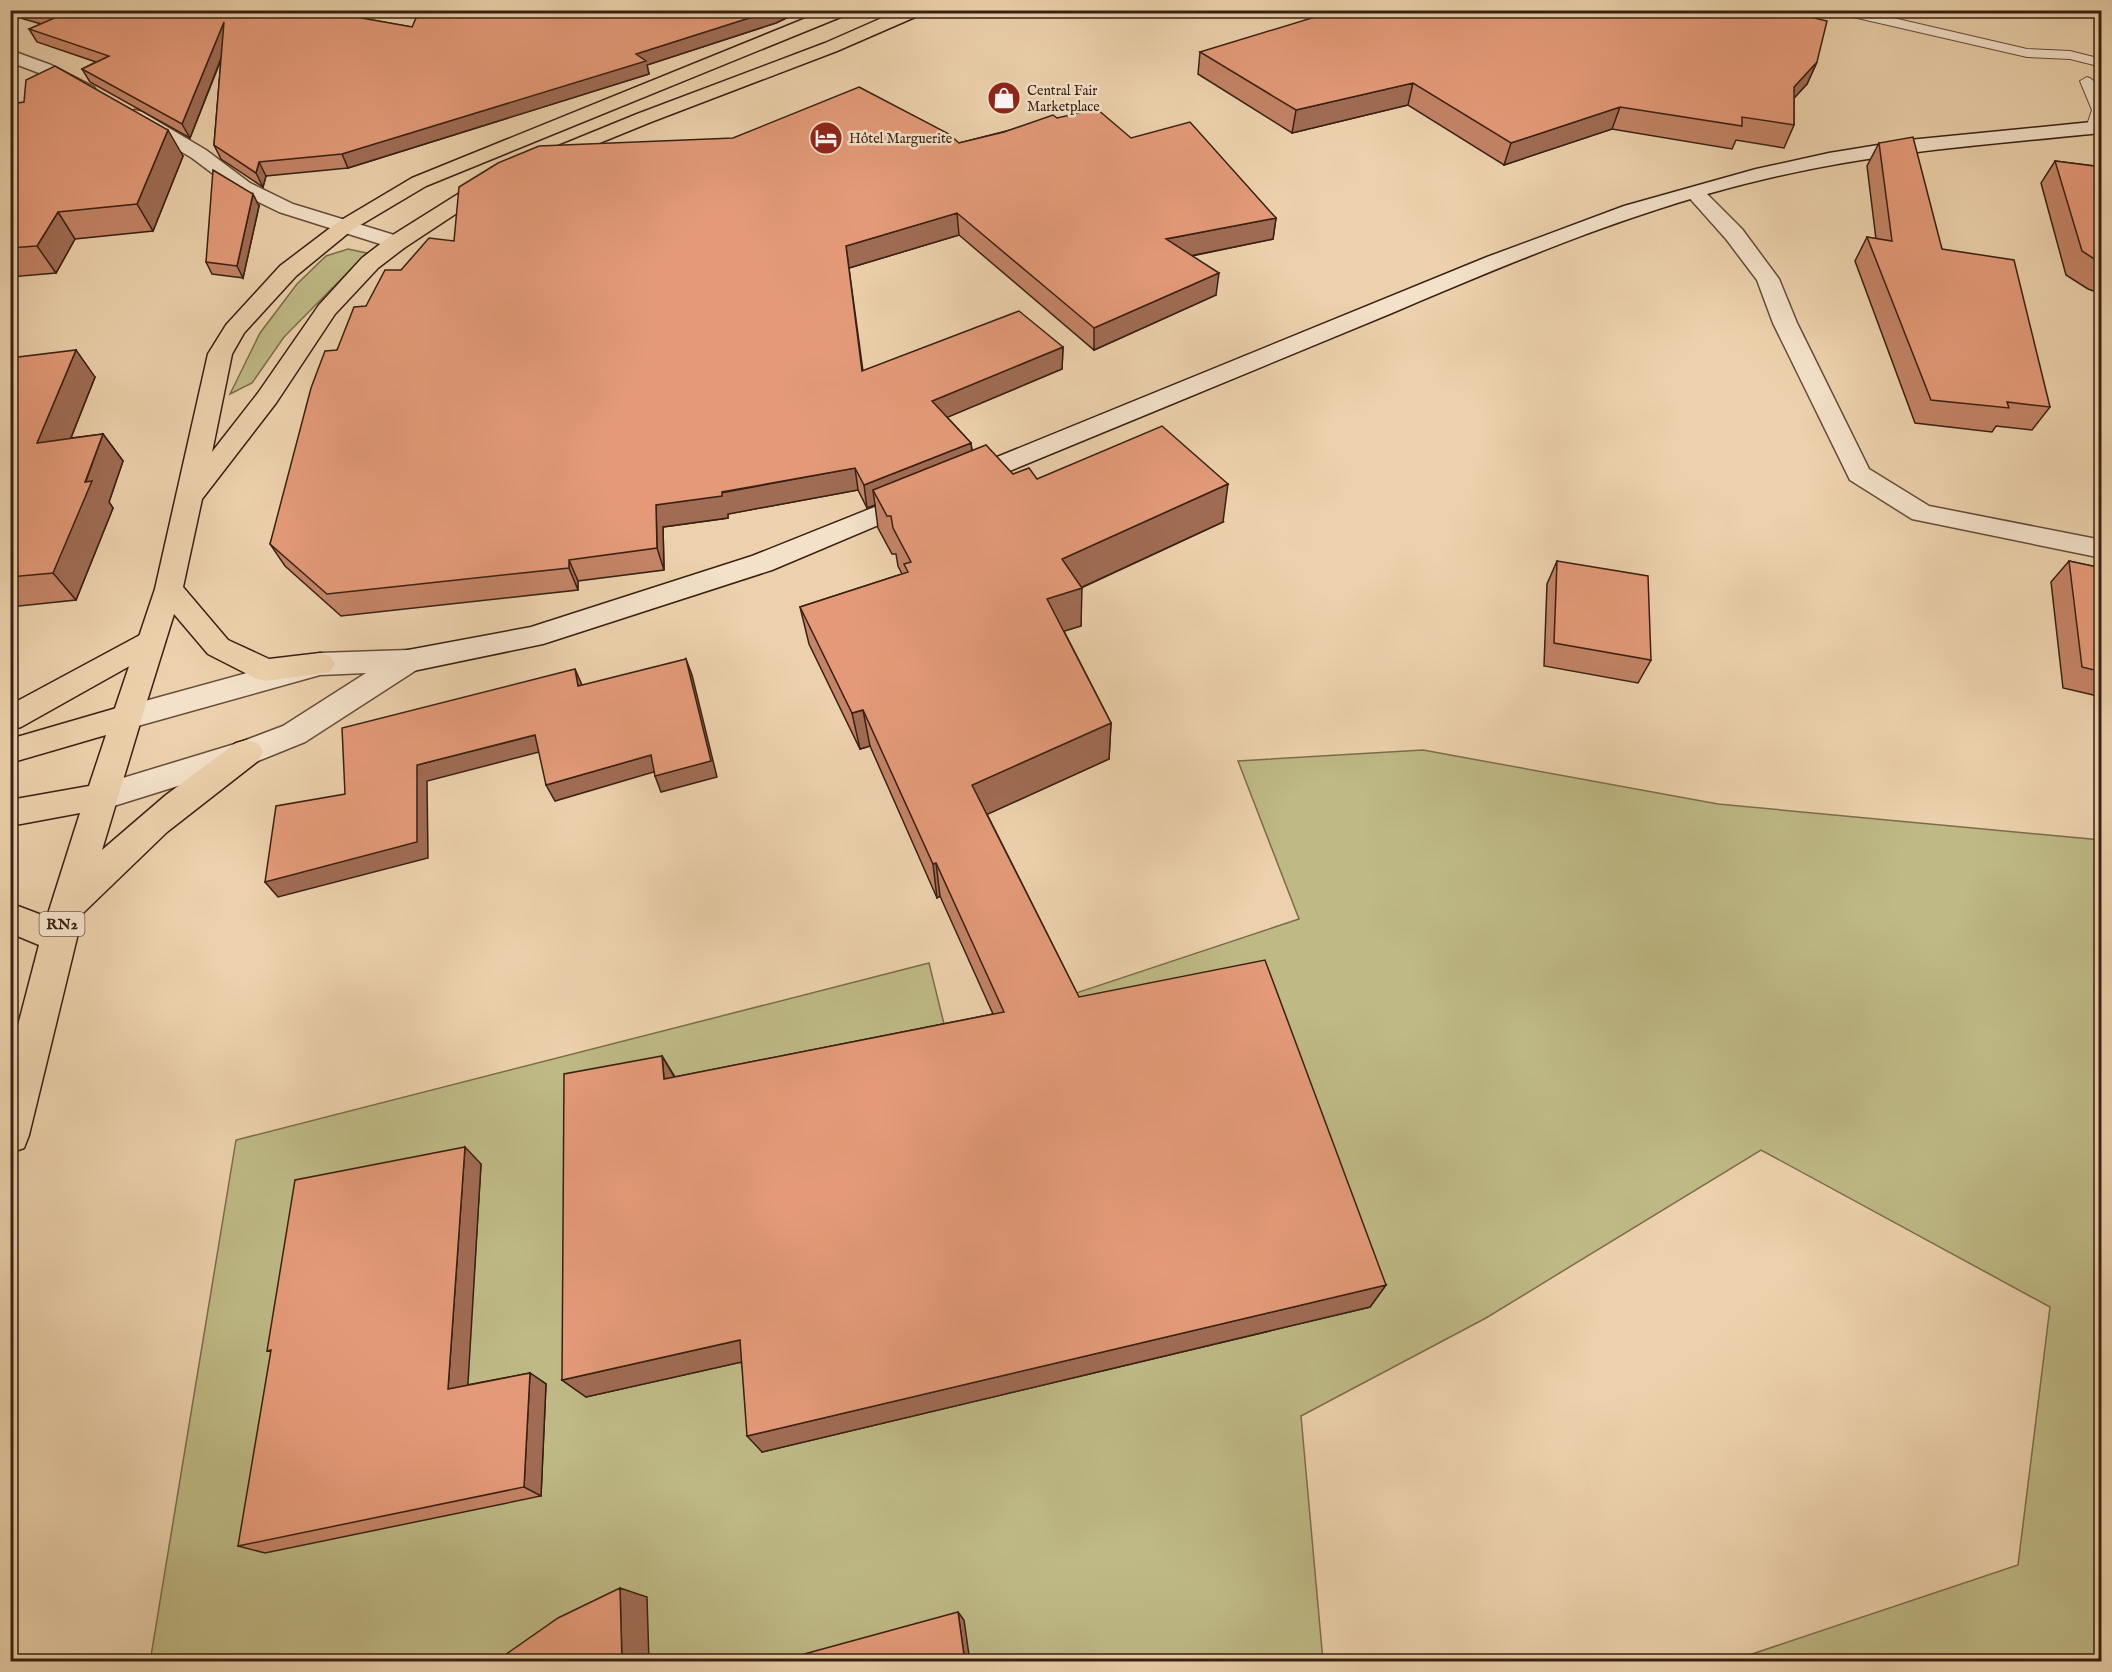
<svg xmlns="http://www.w3.org/2000/svg" width="2112" height="1672" viewBox="0 0 2112 1672" font-family="'IM FELL English',serif">
<style>
.green{fill:#beb985;stroke:#7c6c4c;stroke-width:1.5}
.lines{fill:none;stroke-linecap:round;stroke-linejoin:round}
.service-casing{stroke:#664c39;stroke-width:2}
.minor-casing{stroke:#664c39;stroke-width:3}
.tertiary-casing{stroke:#664c39;stroke-width:3}
.secondary-casing{stroke:#392013;stroke-width:3}
.primary-casing{stroke:#392013;stroke-width:3}
.trunk-casing{stroke:#392013;stroke-width:3}
.service{fill:#f3e1c9;fill-rule:evenodd}
.minor{fill:#f3e1c9;fill-rule:evenodd}
.tertiary{fill:#f3e1c9;fill-rule:evenodd}
.secondary{fill:#f3e1c9;fill-rule:evenodd}
.primary{fill:#ecd1ac;fill-rule:evenodd}
.trunk{fill:#ecd1ac;fill-rule:evenodd}
.wall{fill:#c48467;stroke:#392013;stroke-width:1.5}
.shaded-wall{fill:#a06c54;stroke:#392013;stroke-width:1.5}
.building{fill:#e49a78;stroke:#392013;stroke-width:1.5}
.labels{text-anchor:middle;stroke-width:5;stroke-linejoin:round;paint-order:stroke}
.far-poi-label{font-size:14px;fill:#392013;stroke:#f3e1c9;text-anchor:start}
.shield{fill:#f3e1c9;stroke:#715a4a;stroke-width:1.5}
.shield-label{font-size:15px;font-weight:bold;fill:#392013}
</style>
<rect width="100%" height="100%" fill="#ecd1ac"/>
<filter id="stains"><feTurbulence type="fractalNoise" baseFrequency=".00333" numOctaves="4"/><feColorMatrix values="0 0 0 0 .2 0 0 0 0 .09 0 0 0 0 .02 0 0 0 .5 -.17"/></filter>
<radialGradient id="worn" r=".72"><stop offset=".6" stop-color="#630" stop-opacity="0"/><stop offset="1" stop-color="#630" stop-opacity=".3"/></radialGradient>
<path class="green" d="M 348,249 L 367,253 L 284,337 L 252,383 L 230,394 L 260,333 L 297,284 L 326,256 Z
M 1423,750 L 1718,804 L 2101,840 L 2101,1661 L 1731,1661 L 2018,1565 L 2050,1307 L 1761,1150 L 1486,1318 L 1301,1416 L 1323,1661 L 150,1662 L 236,1140 L 929,963 L 947,1036 L 1299,919 L 1238,761 Z"/>
<g class="lines">
<defs>
<path id="service" d="M 1834,10 L 1859,10 L 2027,49 L 2070,51 L 2102,59 L 2102,67 L 2070,59 L 2027,57 L 1840,14 Z
M 2087,77 C 2103,81 2105,119 2098,131 L 2093,132 L 2086,128 L 2092,110 L 2080,81 Z"/>
<path id="minor" d="M 10,50 L 51,65 L 94,87 L 96,91 L 94,95 L 80,95 L 39,73 L 10,62 Z
M 135,110 L 142,112 L 206,150 L 250,183 L 293,204 L 404,238 L 407,243 L 404,248 L 396,249 L 279,212 L 236,191 L 192,158 L 128,120 L 125,116 L 128,112 Z
M 1695,187 L 1702,189 L 1742,229 L 1779,279 L 1797,323 L 1869,469 L 1929,506 L 2102,540 L 2102,558 L 1912,519 L 1850,480 L 1773,323 L 1757,280 L 1726,239 L 1685,193 L 1688,189 Z"/>
<path id="tertiary" d="M 408,650 L 418,653 L 423,661 L 418,669 L 305,742 L 258,761 L 101,810 L 90,806 L 85,797 L 90,788 L 238,743 L 283,726 L 366,673 L 320,675 L 127,729 L 116,725 L 112,717 L 116,709 L 320,653 Z"/>
<path id="secondary" d="M 2102,121 L 2102,133 C 1990,144 1879,152 1769,178 C 1639,208 1515,261 1392,313 C 1252,371 1111,429 971,487 L 962,489 L 953,487 L 949,481 L 953,475 L 1487,257 L 1624,206 L 1756,169 L 1829,153 L 1909,140 Z
M 917,490 L 926,493 L 930,499 L 926,505 L 772,570 L 543,644 L 408,672 L 398,669 L 393,661 L 398,653 L 408,650 L 531,627 L 752,556 Z"/>
<path id="primary" d="M 826,10 L 850,10 L 848,14 L 426,186 L 352,230 L 296,276 L 244,333 L 232,354 L 212,452 L 258,393 L 319,305 L 362,258 L 388,238 L 490,174 L 637,114 L 825,43 L 900,10 L 924,10 L 922,14 L 837,51 L 651,122 L 504,182 L 404,248 L 378,268 L 335,314 L 276,403 L 202,499 L 183,587 L 228,640 L 269,659 L 320,653 L 330,656 L 335,664 L 330,672 L 266,681 L 255,678 L 208,654 L 174,614 L 142,717 L 138,725 L 127,729 L 116,725 L 112,717 L 155,589 L 208,354 L 226,325 L 280,266 L 338,222 L 412,178 Z"/>
<path id="trunk" d="M 150,632 L 160,635 L 165,642 L 160,649 L 21,727 L 10,730 L 10,705 L 140,635 Z
M 127,705 L 138,709 L 142,717 L 102,850 L 166,795 L 236,743 L 247,740 L 258,743 L 263,752 L 258,761 L 167,832 L 83,913 L 29,1135 L 24,1148 L 10,1153 L 10,1056 L 39,945 L 10,933 L 10,903 L 47,917 L 80,813 L 10,826 L 10,800 L 89,786 L 106,735 L 10,763 L 10,739 Z"/>
</defs>
<use href="#service" class="service-casing"/>
<use href="#minor" class="minor-casing"/>
<use href="#tertiary" class="tertiary-casing"/>
<use href="#secondary" class="secondary-casing"/>
<use href="#primary" class="primary-casing"/>
<use href="#trunk" class="trunk-casing"/>
<use href="#service" class="service"/>
<use href="#minor" class="minor"/>
<use href="#tertiary" class="tertiary"/>
<use href="#secondary" class="secondary"/>
<use href="#primary" class="primary"/>
<use href="#trunk" class="trunk"/>
</g>
<path class="wall" d="M 10,10 L 316,10 L 412,27 L 460,10 L 803,10 L 776,23 L 647,65 L 649,74 L 348,168 L 266,176 L 263,187 L 221,159 L 214,145 L 221,60 L 190,138 L 90,82 L 82,69 L 96,62 L 37,42 L 29,29 L 41,24 L 10,15 Z
M 1200,52 L 1817,62 L 1807,84 L 1794,98 L 1794,125 L 1784,148 L 1736,140 L 1732,149 L 1612,129 L 1504,165 L 1408,105 L 1292,133 L 1198,74 Z
M 10,104 L 183,156 L 153,231 L 75,239 L 56,273 L 10,277 Z
M 1057,118 L 1131,138 L 1276,218 L 1273,239 L 1192,256 L 1216,295 L 1094,350 L 959,235 L 849,268 L 863,371 L 1063,347 L 1062,369 L 947,417 L 971,443 L 972,450 L 1013,474 L 1223,522 L 1081,588 L 1081,626 L 1064,631 L 1111,723 L 1109,759 L 987,814 L 1079,997 L 1386,1285 L 1370,1307 L 762,1452 L 741,1362 L 586,1397 L 562,1380 L 662,1056 L 675,1077 L 993,1014 L 940,896 L 937,898 L 870,746 L 860,749 L 809,644 L 800,607 L 902,574 L 898,566 L 896,554 L 892,554 L 878,528 L 875,505 L 867,508 L 858,490 L 728,514 L 728,518 L 663,527 L 664,570 L 578,581 L 578,590 L 341,616 L 285,566 L 270,544 L 337,350 L 366,306 L 401,270 L 454,241 L 959,143 Z
M 1879,143 L 1942,249 L 2050,407 L 2032,430 L 1996,426 L 1992,432 L 1915,423 L 1855,261 L 1867,237 L 1876,239 L 1867,166 Z
M 2055,161 L 2102,167 L 2102,294 L 2088,289 L 2066,275 L 2041,183 Z
M 259,206 L 243,278 L 212,274 L 206,262 Z
M 10,358 L 95,377 L 71,438 L 103,434 L 123,461 L 109,502 L 113,508 L 76,600 L 10,607 Z
M 1557,561 L 1651,660 L 1638,683 L 1544,666 L 1547,584 Z
M 2069,561 L 2102,568 L 2102,697 L 2063,688 L 2051,582 Z
M 481,1164 L 467,1385 L 530,1373 L 546,1384 L 541,1496 L 265,1553 L 238,1546 Z"/>
<path class="shaded-wall" d="M 774,10 L 803,10 L 776,23 L 647,65 L 649,74 L 348,168 L 342,154 L 636,54 Z
M 224,22 L 230,35 L 190,138 L 182,124 Z
M 1817,62 L 1807,84 L 1784,109 L 1794,87 Z
M 1413,83 L 1408,105 L 1292,133 L 1296,110 Z
M 1620,107 L 1612,129 L 1504,165 L 1511,143 Z
M 168,130 L 183,156 L 153,231 L 137,204 Z
M 259,162 L 266,176 L 263,187 L 256,173 Z
M 253,194 L 259,206 L 243,278 L 237,266 Z
M 58,212 L 75,239 L 56,273 L 37,246 Z
M 957,213 L 959,235 L 849,268 L 846,246 Z
M 1276,218 L 1273,239 L 1165,261 L 1166,239 Z
M 1219,273 L 1216,295 L 1094,350 L 1094,328 Z
M 1063,347 L 1062,369 L 934,423 L 932,401 Z
M 76,350 L 95,377 L 58,470 L 37,443 Z
M 103,434 L 123,461 L 109,502 L 113,508 L 76,600 L 53,573 Z
M 971,443 L 973,466 L 873,490 L 875,505 L 867,508 L 864,485 Z
M 855,468 L 858,490 L 728,514 L 728,518 L 663,527 L 664,570 L 657,548 L 656,505 Z
M 1228,484 L 1223,522 L 1078,589 L 1082,588 L 1081,626 L 1048,636 L 1047,599 L 1062,559 Z
M 569,560 L 578,581 L 578,590 L 569,568 Z
M 686,659 L 692,675 L 717,777 L 661,792 L 655,776 Z
M 575,669 L 582,685 L 578,686 Z
M 863,710 L 870,746 L 860,749 L 852,713 Z
M 1111,723 L 1109,759 L 975,820 L 972,785 Z
M 535,735 L 543,751 L 427,781 L 428,858 L 278,897 L 265,882 L 417,765 Z
M 651,755 L 657,771 L 555,801 L 546,785 Z
M 936,863 L 940,896 L 937,898 L 933,864 Z
M 662,1056 L 679,1085 L 664,1079 Z
M 465,1147 L 481,1164 L 467,1400 L 448,1389 Z
M 1386,1285 L 1370,1307 L 762,1452 L 747,1436 Z
M 740,1340 L 755,1359 L 586,1397 L 562,1380 Z
M 530,1373 L 546,1384 L 541,1496 L 524,1487 Z
M 620,1588 L 647,1597 L 649,1662 L 622,1662 Z
M 958,1612 L 964,1620 L 970,1662 L 965,1662 Z"/>
<path class="building" d="M 32,10 L 316,10 L 412,27 L 416,18 L 460,10 L 774,10 L 636,54 L 646,61 L 342,154 L 259,162 L 256,173 L 214,145 L 224,22 L 182,124 L 82,69 L 109,56 L 29,29 L 57,17 Z
M 1338,10 L 1782,10 L 1827,21 L 1817,62 L 1794,87 L 1794,125 L 1742,117 L 1742,126 L 1620,107 L 1511,143 L 1413,83 L 1296,110 L 1200,52 Z
M 55,66 L 168,130 L 137,204 L 58,212 L 37,246 L 10,248 L 10,104 L 24,102 L 26,80 Z
M 859,87 L 949,134 L 959,143 L 1004,132 L 1053,115 L 1057,118 L 1097,109 L 1131,138 L 1190,122 L 1276,218 L 1166,239 L 1219,273 L 1094,328 L 957,213 L 846,246 L 862,371 L 1019,311 L 1063,347 L 932,401 L 971,443 L 864,485 L 855,468 L 722,492 L 722,496 L 656,505 L 657,548 L 569,560 L 569,568 L 327,594 L 270,544 L 311,388 L 325,351 L 337,350 L 354,307 L 366,306 L 385,270 L 401,270 L 429,238 L 454,241 L 459,187 L 498,163 L 539,146 L 733,138 Z
M 1913,137 L 1942,249 L 2014,260 L 2050,407 L 2007,402 L 2009,408 L 1931,400 L 1867,237 L 1892,241 L 1879,143 Z
M 2055,161 L 2102,167 L 2102,264 L 2082,251 Z
M 213,170 L 253,194 L 237,266 L 206,262 Z
M 76,350 L 37,443 L 103,434 L 85,482 L 92,481 L 53,573 L 10,577 L 10,358 Z
M 1162,426 L 1228,484 L 1062,559 L 1082,588 L 1047,599 L 1111,723 L 972,785 L 1079,997 L 1265,960 L 1386,1285 L 747,1436 L 740,1340 L 562,1380 L 564,1074 L 662,1056 L 664,1079 L 1004,1012 L 936,863 L 933,864 L 863,710 L 852,713 L 800,607 L 908,572 L 904,564 L 911,562 L 893,528 L 891,516 L 887,516 L 873,490 L 986,445 L 1013,474 L 1029,468 L 1037,479 Z
M 1557,561 L 1648,576 L 1651,660 L 1554,643 Z
M 2069,561 L 2102,568 L 2102,672 L 2082,667 Z
M 686,659 L 711,761 L 655,776 L 651,755 L 546,785 L 535,735 L 417,765 L 417,842 L 265,882 L 276,806 L 345,794 L 342,728 L 575,669 L 578,686 Z
M 465,1147 L 448,1389 L 530,1373 L 524,1487 L 238,1546 L 271,1350 L 267,1351 L 295,1180 Z
M 620,1588 L 622,1662 L 495,1662 L 558,1618 Z
M 958,1612 L 965,1662 L 775,1662 Z"/>
<defs>
<symbol id="shop-disc" viewBox="-11 -11 22 22"><circle r="9.5" fill="#8f2418" stroke="#f3e1c9"/><path d="M-5-2.5h2.3a2.7 3.5 0 0 1 5.4 0H5L5.5 6h-11ZM-1.5-2.5h3a1.5 2.3 0 0 0-3 0Z" fill="#fff"/></symbol>
<symbol id="hotel-disc" viewBox="-11 -11 22 22"><circle r="9.5" fill="#8f2418" stroke="#f3e1c9"/><path d="M-6-4.5h1.5V1H6V5H4.5V3h-9V5H-6ZM-4 0a1.8 1.8 0 1 1 3.6 0ZM.5 0V-2.5h3Q6-2.5 6 0Z" fill="#fff"/></symbol>
</defs>
<g fill-rule="evenodd">
<use href="#shop-disc" x="985" y="79" width="38" height="38"/>
<use href="#hotel-disc" x="807" y="119" width="38" height="38"/>
</g>
<g class="labels">
<g class="far-poi-label">
<text x="1027" y="95">Central Fair<tspan x="1027" dy="16">Marketplace</tspan></text>
<text x="849" y="143">Hôtel Marguerite</text>
</g>
<rect class="shield" x="39.5" y="912" width="45" height="24" rx="4.5"/>
<g class="shield-label">
<text x="62" y="929">RN2</text>
</g>
</g>
<rect width="2112" height="1672" fill="none" stroke="#ecd1ac" stroke-width="36"/>
<rect x="12" y="12" width="2088" height="1648" fill="none" stroke="#392013" stroke-width="3"/>
<rect x="18" y="18" width="2076" height="1636" fill="none" stroke="#392013" stroke-width="1.5"/>
<rect width="100%" height="100%" filter="url(#stains)"/>
<rect width="100%" height="100%" fill="url(#worn)"/>
</svg>
